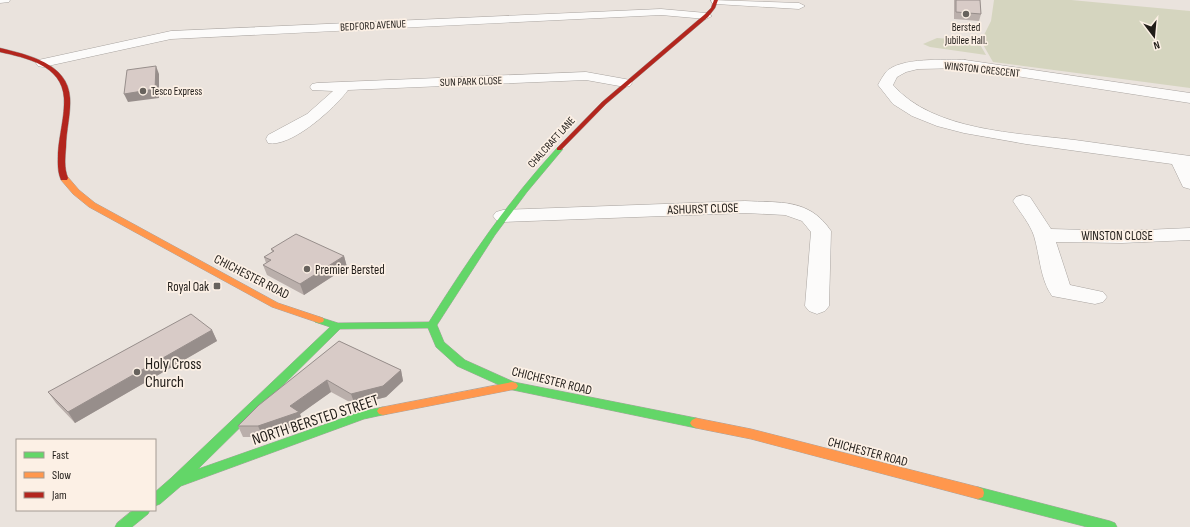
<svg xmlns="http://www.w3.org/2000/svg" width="1190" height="527" viewBox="0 0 1190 527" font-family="'Sofia Sans Condensed',sans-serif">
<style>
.green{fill:#d5d5bf}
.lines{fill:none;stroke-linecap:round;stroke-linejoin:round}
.street-casing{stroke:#a9a4a0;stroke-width:1}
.fast-casing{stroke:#a9a4a0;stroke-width:1}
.slow-casing{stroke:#a9a4a0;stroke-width:1}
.jam-casing{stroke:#a9a4a0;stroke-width:1}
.street{fill:#fcfbfa;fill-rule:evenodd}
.fast{fill:#63d668;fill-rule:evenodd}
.slow{fill:#ff974d;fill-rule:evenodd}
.jam{fill:#b3261e;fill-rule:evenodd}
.wall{fill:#baafab}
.shaded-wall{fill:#978e8b}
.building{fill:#d8cbc7;stroke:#978e8b}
.poi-dot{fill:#67625d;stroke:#fcf0e5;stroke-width:1.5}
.labels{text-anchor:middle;stroke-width:3.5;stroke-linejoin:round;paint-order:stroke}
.far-street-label{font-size:11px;fill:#201c18;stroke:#fcf0e5}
.far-poi-label{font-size:11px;fill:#201c18;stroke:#fcf0e5}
.street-label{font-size:13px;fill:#201c18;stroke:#fcf0e5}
.poi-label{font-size:13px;fill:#201c18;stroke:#fcf0e5;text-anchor:start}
.near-poi-label{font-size:16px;fill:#201c18;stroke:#fcf0e5;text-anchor:start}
.near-street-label{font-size:16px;fill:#201c18;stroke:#fcf0e5}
</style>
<rect width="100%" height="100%" fill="#eae3dd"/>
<path class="green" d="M 994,0 L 1071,0 L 1190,11 L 1190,88 L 993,62 L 981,41 L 991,21 Z
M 937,38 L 978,41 L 986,55 L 930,47 L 923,44 Z"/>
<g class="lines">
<defs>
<path id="street" d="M 0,0 L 10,0 L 9,2 L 0,3 Z
M 711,0 L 799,3 L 805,6 L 799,9 L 716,4 L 712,3 Z
M 661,9 L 706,13 L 712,16 L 706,19 L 661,15 L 171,39 L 43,67 L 38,66 L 36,63 L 38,60 L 43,59 L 171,31 Z
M 965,60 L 1190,93 L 1190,103 L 965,68 L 918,69 L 906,72 L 897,77 L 893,85 C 933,131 1017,133 1075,140 C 1113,145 1152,151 1190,156 L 1190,189 L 1183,187 L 1172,164 L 1026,144 L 964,133 L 937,126 L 912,116 L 893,104 L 878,85 C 880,81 883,76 886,72 C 900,57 945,60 965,60 Z
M 586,72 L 625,79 L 630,80 L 632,83 L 630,86 L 625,87 L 586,80 L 348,90 C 335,108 291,148 268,143 L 266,139 L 268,135 L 307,114 L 333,91 L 312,90 L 310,87 L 312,84 L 317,83 Z
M 1023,195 L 1030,197 L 1051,229 L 1122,231 L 1190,228 L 1190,240 L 1122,243 L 1056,242 L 1070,285 L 1103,292 L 1107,297 L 1103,302 L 1095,304 L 1052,296 C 1040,279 1040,256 1034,236 C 1030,224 1020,212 1013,201 L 1016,197 Z
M 745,201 C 780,203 809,198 831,231 L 829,306 L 825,311 L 817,314 L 809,311 L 805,306 L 811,232 L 802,221 L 785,215 L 745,213 L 503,222 L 496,220 L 493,216 L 496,212 L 503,210 Z"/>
<path id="fast" d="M 559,147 L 563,149 L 527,192 L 495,235 L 437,325 L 444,342 L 465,360 L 514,382 L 696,418 L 700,420 L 702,423 L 700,426 L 696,428 L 508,389 L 457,366 L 436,347 L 428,328 L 340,329 L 198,469 L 363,411 L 383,407 L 387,408 L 389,411 L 387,414 L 364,419 L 181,486 L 160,504 L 155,506 L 155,492 L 171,478 L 330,327 L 315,322 L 314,320 L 315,318 L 319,317 L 338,323 L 429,322 C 468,260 508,201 557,148 Z
M 978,487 L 1110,521 L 1115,523 L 1117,527 L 1087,527 L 978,499 L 973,497 L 972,493 L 973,489 Z
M 133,510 L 150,510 L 148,514 L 132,527 L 115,527 L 117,523 Z"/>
<path id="slow" d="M 61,176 L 67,176 L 79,190 L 95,203 L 278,303 L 323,318 L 324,320 L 323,322 L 319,323 L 272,307 L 89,207 L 73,194 L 61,180 Z
M 512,382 L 516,383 L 518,386 L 516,389 L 383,415 L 379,414 L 377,411 L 379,408 L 383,407 Z
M 696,418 L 751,429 L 978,487 L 983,489 L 984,493 L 983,497 L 978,499 L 751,439 L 696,428 L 692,426 L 690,423 L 692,420 Z"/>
<path id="jam" d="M 714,0 L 718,0 L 715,8 L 708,17 L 606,104 L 561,150 L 557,150 L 557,148 L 602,102 L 704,15 L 711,8 Z
M 0,48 C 28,55 68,63 70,98 C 71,114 66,131 66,147 C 65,158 64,168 68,178 L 67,180 L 61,180 C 57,171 58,162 58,153 C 59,135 65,116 64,98 C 62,65 26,58 0,52 Z"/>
</defs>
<use href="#street" class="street-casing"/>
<use href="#fast" class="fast-casing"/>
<use href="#slow" class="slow-casing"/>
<use href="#jam" class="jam-casing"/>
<use href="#street" class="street"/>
<use href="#fast" class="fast"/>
<use href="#slow" class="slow"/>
<use href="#jam" class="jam"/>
</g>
<path class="wall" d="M 954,0 L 980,0 L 981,14 L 979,21 L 954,19 Z
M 271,249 L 344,256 L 347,267 L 304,295 L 267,275 L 263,265 L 266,263 L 264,257 L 272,252 Z
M 212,330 L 217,341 L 75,423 L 56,403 L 48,392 Z
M 339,341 L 401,370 L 403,381 L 386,397 L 355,405 L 331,392 L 300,414 L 303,423 L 263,437 L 243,437 L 238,426 Z"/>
<path class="shaded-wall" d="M 156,66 L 159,74 L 159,98 L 128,102 L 124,94 Z
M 344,256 L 347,267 L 304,295 L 300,284 Z
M 212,330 L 217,341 L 75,423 L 68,412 Z
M 401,370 L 403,381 L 386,397 L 355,405 L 351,394 Z
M 327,380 L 331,392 L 300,414 L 303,423 L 263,437 L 258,426 L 290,406 Z"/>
<path class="building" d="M 956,0 L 980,0 L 981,14 L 956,12 Z
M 156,66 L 155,89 L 124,94 L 127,70 Z
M 296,234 L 344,256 L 300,284 L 263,265 L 271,260 L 264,257 L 274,251 L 271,249 Z
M 191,314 L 212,330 L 68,412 L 48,392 Z
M 339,341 L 401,370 L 383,386 L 351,394 L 327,380 L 290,406 L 299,412 L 258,426 L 238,426 L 259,405 Z"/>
<g class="poi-dot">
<circle cx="966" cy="14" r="4"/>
<circle cx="143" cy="91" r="4"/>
<circle cx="307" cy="269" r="4"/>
<rect x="213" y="282" width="8" height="8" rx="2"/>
<circle cx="137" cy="372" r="4"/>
</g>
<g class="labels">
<g class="far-street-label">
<text transform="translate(373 25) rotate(-3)" y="4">BEDFORD AVENUE</text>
<text transform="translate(982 69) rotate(6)" y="4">WINSTON CRESCENT</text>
<text transform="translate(471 81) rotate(-2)" y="4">SUN PARK CLOSE</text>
<text transform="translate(551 142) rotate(-48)" y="4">CHALCRAFT LANE</text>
</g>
<g class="far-poi-label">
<text x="966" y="31">Bersted<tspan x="966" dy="13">Jubilee Hall.</tspan></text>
<text x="151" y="95" text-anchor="start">Tesco Express</text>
</g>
<g class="street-label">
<text transform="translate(703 208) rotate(-2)" y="5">ASHURST CLOSE</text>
<text x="1117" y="240">WINSTON CLOSE</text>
<text transform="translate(252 276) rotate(27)" y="5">CHICHESTER ROAD</text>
<text transform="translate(552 380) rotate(14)" y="5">CHICHESTER ROAD</text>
<text transform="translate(868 451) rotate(15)" y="5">CHICHESTER ROAD</text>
</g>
<g class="poi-label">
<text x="315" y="274">Premier Bersted</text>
<text x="209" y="291" text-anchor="end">Royal Oak</text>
</g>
<g class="near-poi-label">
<text x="145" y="369">Holy Cross<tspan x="145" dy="18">Church</tspan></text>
</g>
<g class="near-street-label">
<text transform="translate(315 419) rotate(-18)" y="6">NORTH BERSTED STREET</text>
</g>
</g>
<rect x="16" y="439" width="140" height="72" fill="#fcf0e5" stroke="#a49b93"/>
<rect x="24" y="452" width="20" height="6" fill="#63d668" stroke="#a49b93"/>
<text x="52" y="459" font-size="12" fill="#201c18">Fast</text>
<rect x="24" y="472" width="20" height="6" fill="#ff974d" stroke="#a49b93"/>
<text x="52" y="479" font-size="12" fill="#201c18">Slow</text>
<rect x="24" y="492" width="20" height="6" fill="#b3261e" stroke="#a49b93"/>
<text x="52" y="499" font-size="12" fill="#201c18">Jam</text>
<g transform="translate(1154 36) rotate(164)" stroke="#fcf0e5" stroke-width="3" paint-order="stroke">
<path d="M0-3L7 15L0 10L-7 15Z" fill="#201c18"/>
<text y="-6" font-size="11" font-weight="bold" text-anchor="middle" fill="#201c18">N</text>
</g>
</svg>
